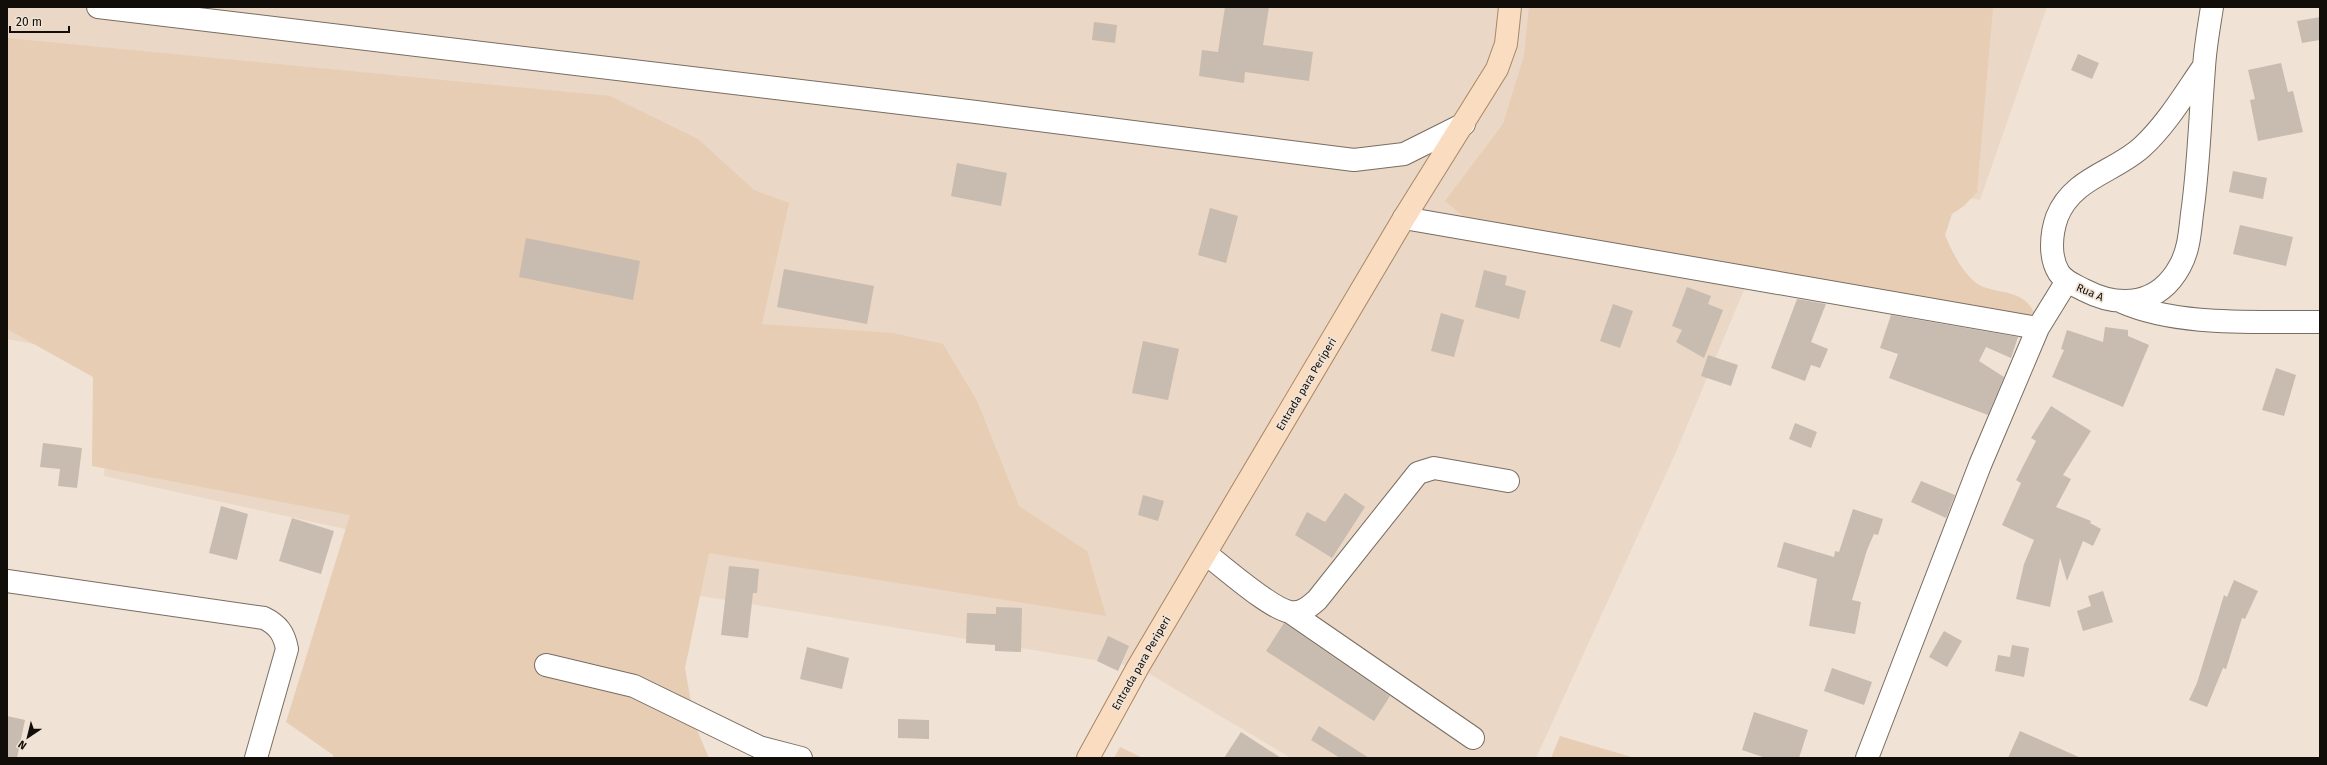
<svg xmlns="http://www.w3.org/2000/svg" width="2327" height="765" viewBox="0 0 2327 765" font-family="'Fira Sans',sans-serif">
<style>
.built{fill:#ead7c5}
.green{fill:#e7cdb3}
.building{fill:#c8bbaf}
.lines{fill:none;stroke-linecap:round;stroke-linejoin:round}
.minor-casing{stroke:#796d62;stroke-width:24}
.major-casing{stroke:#a68664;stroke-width:24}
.minor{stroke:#fff;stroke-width:22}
.major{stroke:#faddc0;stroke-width:22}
.labels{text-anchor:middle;stroke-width:3.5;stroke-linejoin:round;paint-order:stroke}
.street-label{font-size:11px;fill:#110d08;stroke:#f0e3d6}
</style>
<rect width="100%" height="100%" fill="#f0e3d6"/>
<path class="built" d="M 7,7 L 2047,7 L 1980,200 L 1936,192 L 1749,278 L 1676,452 L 1536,758 L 1291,758 L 1138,667 L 504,564 L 104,476 L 114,359 L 7,339 Z"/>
<path class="green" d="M 1529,7 L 1993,7 L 1977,192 L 1964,206 L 1952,214 L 1945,235 C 1952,251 1960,269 1975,282 C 1992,296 2025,286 2035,315 L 2033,321 L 1463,216 L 1445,201 L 1503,124 L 1524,56 Z
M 7,38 L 610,96 L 698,139 L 754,190 L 789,203 L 762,324 L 893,333 L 943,344 L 977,401 L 1019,506 L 1087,551 L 1106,616 L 709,553 L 685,668 L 695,725 L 709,758 L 333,758 L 333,755 L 286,722 L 350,515 L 92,466 L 93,377 L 7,329 Z
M 1560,736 L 1635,758 L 1551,758 Z
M 1120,747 L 1143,758 L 1114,758 Z"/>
<path class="building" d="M 1225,7 L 1269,7 L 1263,45 L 1313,52 L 1309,81 L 1245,72 L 1244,83 L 1199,76 L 1202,50 L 1218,52 Z
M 2320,17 L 2320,40 L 2302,43 L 2297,21 Z
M 1094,22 L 1117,25 L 1115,43 L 1092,40 Z
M 2078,54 L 2099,63 L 2092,79 L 2071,70 Z
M 2281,63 L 2288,92 L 2293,91 L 2303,132 L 2258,141 L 2250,100 L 2255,99 L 2248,70 Z
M 957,163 L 1007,173 L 1001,206 L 951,196 Z
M 2233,171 L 2267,178 L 2263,199 L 2229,192 Z
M 1210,208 L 1238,216 L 1226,263 L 1198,255 Z
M 2240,225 L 2293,237 L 2286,266 L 2233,254 Z
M 526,238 L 640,261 L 633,300 L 519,277 Z
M 784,269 L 874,286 L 867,324 L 777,307 Z
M 1484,270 L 1507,276 L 1505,285 L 1526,291 L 1519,319 L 1475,307 Z
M 1687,287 L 1711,296 L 1708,304 L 1723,310 L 1704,358 L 1676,342 L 1682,330 L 1672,326 Z
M 1797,299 L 1826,304 L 1811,342 L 1828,349 L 1820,368 L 1811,365 L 1805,381 L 1771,368 Z
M 1613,304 L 1633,311 L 1620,348 L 1600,341 Z
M 1441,313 L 1464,320 L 1454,357 L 1431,351 Z
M 1891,315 L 2018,337 L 2011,358 L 1986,347 L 1979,361 L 2004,377 L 1988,415 L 1889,378 L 1898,354 L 1880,348 Z
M 2105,327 L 2128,330 L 2128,336 L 2149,345 L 2123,407 L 2052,377 L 2064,350 L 2061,349 L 2067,330 L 2103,342 Z
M 1143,341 L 1179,349 L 1168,400 L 1132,393 Z
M 1708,355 L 1738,365 L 1731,386 L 1701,376 Z
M 2276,368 L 2296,375 L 2284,416 L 2262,410 Z
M 2051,406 L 2091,431 L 2063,475 L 2071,479 L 2056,507 L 2091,521 L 2090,523 L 2101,529 L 2093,546 L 2083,541 L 2067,581 L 2060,558 L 2050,607 L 2016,599 L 2024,564 L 2034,540 L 2002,525 L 2021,483 L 2016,480 L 2036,441 L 2031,438 Z
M 1795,423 L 1817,432 L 1811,448 L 1789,439 Z
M 43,443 L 82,448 L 77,488 L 58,486 L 60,469 L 40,467 Z
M 1921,481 L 1955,495 L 1946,518 L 1911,502 Z
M 1345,493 L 1365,507 L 1332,558 L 1295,535 L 1307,512 L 1325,522 Z
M 1143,495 L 1164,501 L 1158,521 L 1138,515 Z
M 221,506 L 248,514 L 237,560 L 209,553 Z
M 1853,509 L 1883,519 L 1878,535 L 1874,534 L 1867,550 L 1852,600 L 1861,602 L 1855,634 L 1809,626 L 1817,579 L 1777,567 L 1784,542 L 1834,557 L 1835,551 L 1839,552 Z
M 292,518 L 334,531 L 321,574 L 279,561 Z
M 729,566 L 759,569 L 757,593 L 753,593 L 748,638 L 721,635 Z
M 2234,580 L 2258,591 L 2245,619 L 2242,618 L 2226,669 L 2223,668 L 2207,707 L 2189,700 L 2197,683 L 2224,595 L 2227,597 Z
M 2103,591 L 2113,622 L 2083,631 L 2077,611 L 2091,606 L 2088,596 Z
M 996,607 L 1022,608 L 1021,652 L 995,651 L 995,645 L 966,643 L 967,613 L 996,614 Z
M 1284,623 L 1390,696 L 1374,721 L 1266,651 Z
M 1944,631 L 1962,641 L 1947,667 L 1929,657 Z
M 1108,636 L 1129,646 L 1118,671 L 1097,661 Z
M 2012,645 L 2029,648 L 2024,677 L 1995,671 L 1998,655 L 2010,657 Z
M 807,647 L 849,658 L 842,689 L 800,679 Z
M 1832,668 L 1872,682 L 1864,705 L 1824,691 Z
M 1754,712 L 1808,730 L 1799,758 L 1766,758 L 1742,750 Z
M 7,716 L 25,720 L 17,758 L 7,758 Z
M 898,719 L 929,720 L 929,739 L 898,738 Z
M 1319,726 L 1369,758 L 1340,758 L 1311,740 Z
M 2020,731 L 2081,758 L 2008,758 Z
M 1241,732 L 1281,758 L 1224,758 Z"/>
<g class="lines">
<defs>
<path id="minor" d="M 98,7 L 976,112 L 1354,160 L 1404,154 L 1464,124
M 2204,66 C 2185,93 2167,124 2142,147 C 2115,172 2072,178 2057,217 C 2051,234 2049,257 2059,273 C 2065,282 2075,285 2084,290 C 2121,309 2159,305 2180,266 C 2189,250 2190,231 2192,214 C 2199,165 2200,117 2204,68 C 2205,48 2209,27 2212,7
M 1404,218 L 2038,328
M 2122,302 C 2179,327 2258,321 2320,322
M 1206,554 C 1224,567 1269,608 1290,612 C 1301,614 1309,607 1317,600 L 1418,473 L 1434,468 L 1508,481
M 7,581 L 264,618 C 278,625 284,633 287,649 L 256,758
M 1290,612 L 1473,738
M 546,665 L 634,686 L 759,747 L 801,758
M 1867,758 L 1980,465 L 2038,328 L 2067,281"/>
<path id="major" d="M 1088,758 L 1138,667 L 1404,218 L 1497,69 L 1506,44 L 1510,7"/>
</defs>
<use href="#minor" class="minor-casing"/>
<use href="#major" class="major-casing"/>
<use href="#minor" class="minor"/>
<use href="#major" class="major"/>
</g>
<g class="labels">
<g class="street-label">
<text transform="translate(2090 292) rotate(23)" y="4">Rua A</text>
<text transform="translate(1306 384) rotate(-59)" y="4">Entrada para Periperi</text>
<text transform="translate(1141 663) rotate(-60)" y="4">Entrada para Periperi</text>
</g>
</g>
<rect width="2327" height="765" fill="none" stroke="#110d08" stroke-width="16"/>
<g transform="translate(28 737) rotate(215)" stroke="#f0e3d6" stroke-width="3" paint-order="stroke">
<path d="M0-3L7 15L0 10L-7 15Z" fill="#110d08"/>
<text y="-6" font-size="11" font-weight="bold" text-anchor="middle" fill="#110d08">N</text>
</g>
<path d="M10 26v6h59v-6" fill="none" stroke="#110d08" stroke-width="2"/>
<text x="16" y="26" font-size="12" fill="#110d08" stroke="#f0e3d6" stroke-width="3" paint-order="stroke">20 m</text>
</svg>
